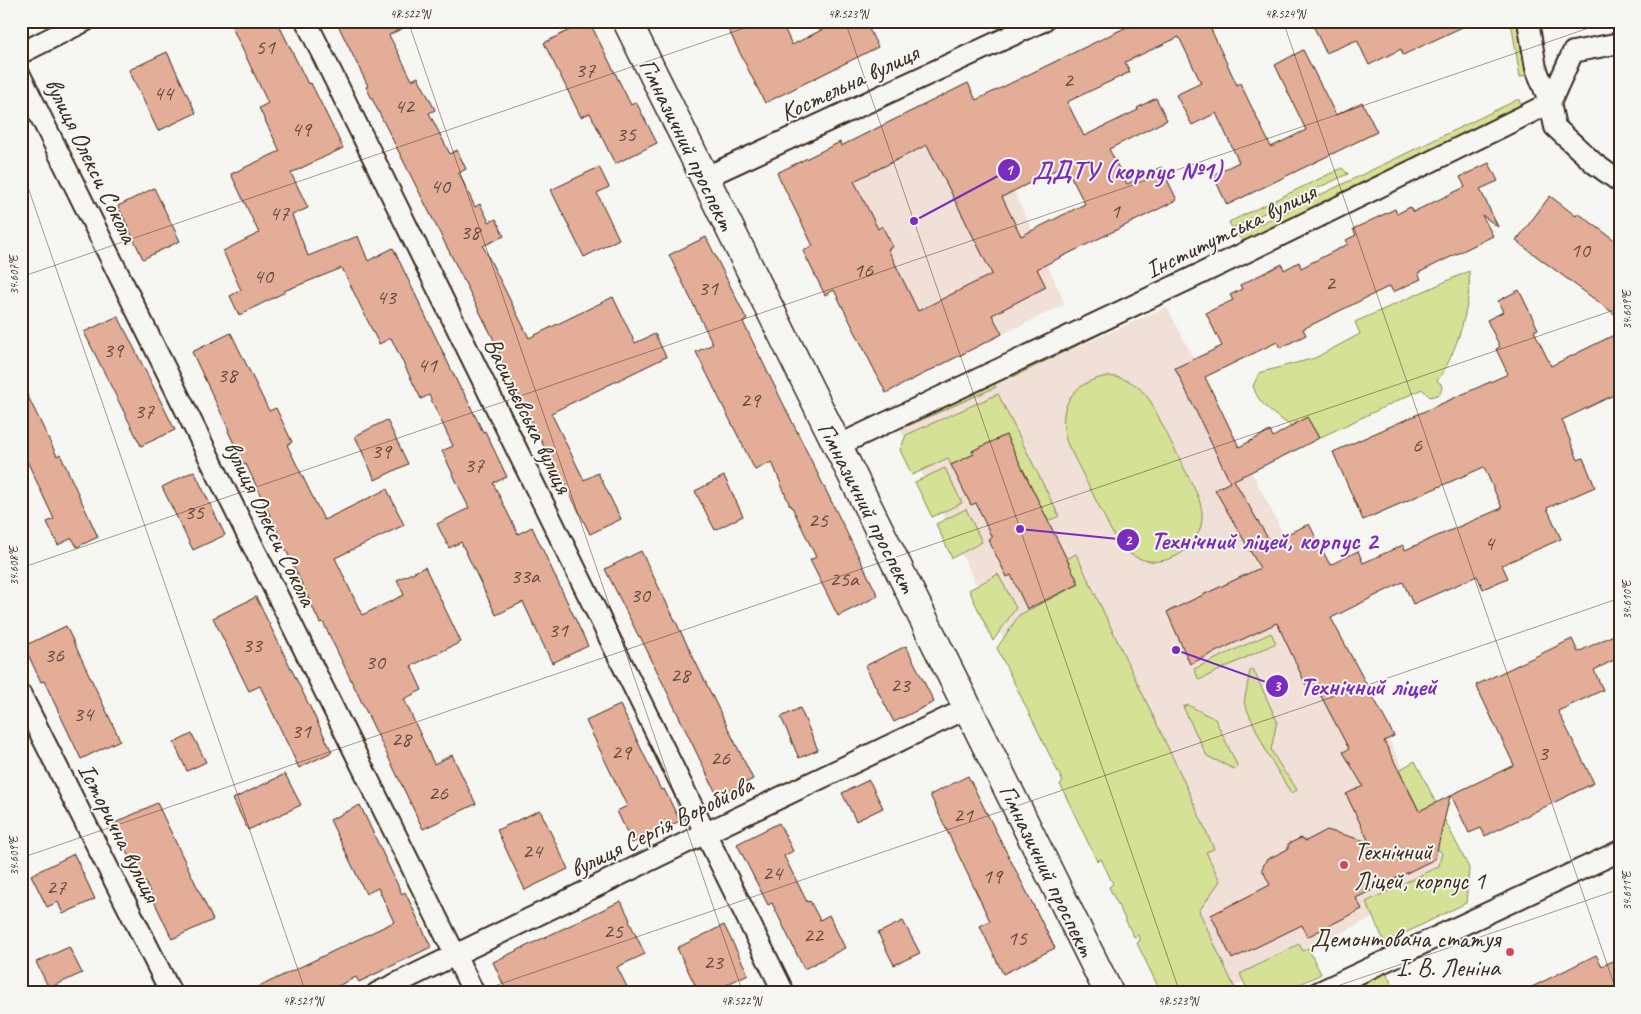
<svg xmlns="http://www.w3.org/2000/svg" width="1641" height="1014" viewBox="0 0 1641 1014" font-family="Caveat,sans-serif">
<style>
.built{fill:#f0e0d7}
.green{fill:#d5e295;stroke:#88865a}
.building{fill:#e3ad98;stroke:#3b2a1e;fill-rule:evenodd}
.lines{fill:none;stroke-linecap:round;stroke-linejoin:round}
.street-casing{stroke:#3b2a1e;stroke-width:24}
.secondary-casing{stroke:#3b2a1e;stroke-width:31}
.street{stroke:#f6f6f2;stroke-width:20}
.secondary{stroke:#f6f6f2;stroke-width:28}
.ticks{fill:none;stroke:#3b2a1e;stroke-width:1;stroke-opacity:0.45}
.poi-dot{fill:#d1495b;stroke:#f6f6f2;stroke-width:2}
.labels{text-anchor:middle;stroke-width:4;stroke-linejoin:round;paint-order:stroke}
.number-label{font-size:22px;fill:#654b3c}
.street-label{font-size:25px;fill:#3b2a1e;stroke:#f6f6f2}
.poi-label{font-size:25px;fill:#3b2a1e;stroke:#f6f6f2;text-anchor:start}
.leader{fill:none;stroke:#7b2cbf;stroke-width:2}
.callout-dot{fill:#7b2cbf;stroke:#f6f6f2;stroke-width:2}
.mark-label{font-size:15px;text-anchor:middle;font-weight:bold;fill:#fff}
.callout-label{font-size:26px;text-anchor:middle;font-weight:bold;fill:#7b2cbf;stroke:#f6f6f2;stroke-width:4;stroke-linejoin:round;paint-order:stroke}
.neatline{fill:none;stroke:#3b2a1e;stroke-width:2}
.ticks-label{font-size:12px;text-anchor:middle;fill:#3b2a1e}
</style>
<rect width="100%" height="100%" fill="#f6f6f2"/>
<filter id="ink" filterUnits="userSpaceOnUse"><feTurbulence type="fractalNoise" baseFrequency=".02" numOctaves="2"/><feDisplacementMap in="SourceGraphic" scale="10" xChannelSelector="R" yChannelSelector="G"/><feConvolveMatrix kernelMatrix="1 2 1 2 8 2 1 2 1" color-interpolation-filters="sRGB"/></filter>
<g filter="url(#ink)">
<path class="built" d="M 911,111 L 921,130 L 1014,191 L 1065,304 L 944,363 L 934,343 L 875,372 L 834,290 L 825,295 L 803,251 L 812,246 L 777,173 L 840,142 L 842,145 Z
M 1167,307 L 1458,875 L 1221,993 L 1177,993 L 899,426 Z"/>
<path class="green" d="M 1511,21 L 1517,21 L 1526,75 L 1520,77 Z
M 1519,99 L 1521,106 L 1244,241 L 1237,235 Z
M 1342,168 L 1348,174 L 1232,228 L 1229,222 Z
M 1469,271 C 1472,302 1456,356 1437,381 L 1441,384 L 1442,388 L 1440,394 L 1430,397 L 1422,389 L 1319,438 L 1307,417 L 1291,426 C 1275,415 1259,406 1253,386 L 1259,374 L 1262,372 L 1315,358 L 1360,334 L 1355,322 Z
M 1189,282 L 1192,289 L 1013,377 L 1009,370 Z
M 1108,376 C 1128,378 1140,385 1151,402 L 1197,494 C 1200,502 1203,511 1202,520 C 1198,553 1160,572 1132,555 C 1124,551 1119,543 1114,536 L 1067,443 C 1056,408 1071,382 1108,376 Z
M 992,382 L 996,387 L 908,426 L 905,421 Z
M 998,394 L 1059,516 L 1048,521 L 1006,435 L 972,451 L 974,454 L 951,465 L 948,458 L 912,475 L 900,450 L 906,435 Z
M 945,468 L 962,503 L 932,517 L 915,482 Z
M 966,509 L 982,542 L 952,558 L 936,524 Z
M 1076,554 L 1183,779 L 1214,849 L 1206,852 L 1220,881 L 1199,911 L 1237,993 L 1161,993 L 1137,943 L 1140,941 L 1138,935 L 1134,937 L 1109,887 L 1113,884 L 1101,859 L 1097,861 L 1060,784 L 1063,782 L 997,648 L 1019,615 L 1079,584 L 1067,559 Z
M 998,574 L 1016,608 L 993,641 L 969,590 Z
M 1271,633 L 1276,643 L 1199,680 L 1194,669 Z
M 1253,669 L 1277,721 L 1271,750 L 1286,775 L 1288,775 L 1297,790 L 1291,793 L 1267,753 L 1244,703 L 1250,671 Z
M 1188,705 L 1215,719 L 1238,767 L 1234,769 L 1207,756 L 1183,707 Z
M 1415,761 L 1469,868 L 1466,903 L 1385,943 L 1366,902 L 1439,866 L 1442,853 L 1438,849 L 1399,770 Z
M 1299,944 L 1303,951 L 1308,948 L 1321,974 L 1282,993 L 1249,993 L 1240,974 Z
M 1385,970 L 1396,993 L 1337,993 Z"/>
<path class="building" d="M 229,21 L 277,21 L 308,84 L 311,83 L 343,148 L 291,173 L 308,208 L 292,215 L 308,256 L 358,236 L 368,261 L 393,248 L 461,390 L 462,389 L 483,432 L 485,431 L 507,477 L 493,483 L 518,534 L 532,527 L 588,646 L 552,663 L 523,602 L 496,615 L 461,542 L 449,548 L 437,524 L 469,508 L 442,451 L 453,446 L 429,395 L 421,399 L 391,338 L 379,344 L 342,268 L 284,291 L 285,292 L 239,315 L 230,296 L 241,290 L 223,251 L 259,233 L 231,174 L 280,151 L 259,108 L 268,103 Z
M 336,21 L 417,21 L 389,35 L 412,80 L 418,77 L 435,110 L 429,113 L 450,154 L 457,150 L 466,169 L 459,173 L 475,207 L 480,204 L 489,222 L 496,219 L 504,236 L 483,246 L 529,338 L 613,297 L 635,343 L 655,334 L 666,357 L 551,413 L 584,480 L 598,473 L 621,519 L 590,534 L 552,458 L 550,459 L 498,353 L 500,352 L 366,87 L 368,86 Z
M 587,21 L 589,21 L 631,105 L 636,102 L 657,143 L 615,164 L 590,113 L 581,117 L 544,43 Z
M 724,21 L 781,21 L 792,45 L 839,21 L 865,21 L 878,47 L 765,103 Z
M 1139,21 L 1211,21 L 1208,23 L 1235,81 L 1237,85 L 1240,83 L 1271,147 L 1306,130 L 1275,65 L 1303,50 L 1336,115 L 1362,102 L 1377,132 L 1227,205 L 1213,175 L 1239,162 L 1216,113 L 1192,125 L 1176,95 L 1201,83 L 1179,37 L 1125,62 L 1130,72 L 1067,102 L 1084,136 L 1138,110 L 1137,108 L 1156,98 L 1167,120 L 1109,149 L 1127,184 L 1161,167 L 1177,200 L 1037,269 L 1046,287 L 992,315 L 1002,334 L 886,393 L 834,290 L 825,295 L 803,251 L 813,246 L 777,173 L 840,142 L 841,146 L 968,83 L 976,100 ZM 927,145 L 992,274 L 918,311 L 888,249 L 893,247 L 882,226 L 878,229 L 854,181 ZM 1065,165 L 1085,204 L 1021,236 L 1002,197 Z
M 1311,21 L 1475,21 L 1403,55 L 1401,49 L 1369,65 L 1357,40 L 1326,53 Z
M 167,52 L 196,113 L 158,131 L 129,70 Z
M 1489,163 L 1498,181 L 1480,189 L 1498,227 L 1482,215 L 1493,236 L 1418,273 L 1421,279 L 1393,292 L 1390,286 L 1303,329 L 1306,335 L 1280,348 L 1277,342 L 1205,377 L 1239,447 L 1270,431 L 1273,437 L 1307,417 L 1319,438 L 1302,447 L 1234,480 L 1270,542 L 1309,524 L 1330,565 L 1358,551 L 1363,563 L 1403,545 L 1405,550 L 1502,508 L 1484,467 L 1363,520 L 1333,452 L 1508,374 L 1496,349 L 1500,347 L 1487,320 L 1503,312 L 1498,301 L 1519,290 L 1538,329 L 1534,331 L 1551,366 L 1620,332 L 1620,392 L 1562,420 L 1578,460 L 1583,458 L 1595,487 L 1547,508 L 1561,539 L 1502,565 L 1508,578 L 1483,589 L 1477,576 L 1413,604 L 1403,582 L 1331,618 L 1394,736 L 1384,741 L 1419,811 L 1450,796 L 1435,859 L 1356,898 L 1362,909 L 1307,937 L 1302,925 L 1232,959 L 1211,915 L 1270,885 L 1262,869 L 1266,860 L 1288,849 L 1288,844 L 1301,838 L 1306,841 L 1327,830 L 1369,842 L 1346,794 L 1363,786 L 1343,752 L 1349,749 L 1313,681 L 1306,685 L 1277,623 L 1190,664 L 1167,612 L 1260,568 L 1215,490 L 1230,482 L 1175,368 L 1222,346 L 1206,313 L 1233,300 L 1230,295 L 1242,289 L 1240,285 L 1282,264 L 1284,270 L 1299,262 L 1301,268 L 1348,244 L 1346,240 L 1356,235 L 1353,229 L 1395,209 L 1397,214 L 1410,207 L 1413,212 L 1465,187 L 1460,177 Z
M 599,167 L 609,187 L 597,193 L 619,239 L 584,257 L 551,190 Z
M 154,188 L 180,241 L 143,259 L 118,206 Z
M 1550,196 L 1576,216 L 1578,213 L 1620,244 L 1620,318 L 1516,241 Z
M 706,237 L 747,320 L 743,322 L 878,596 L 838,616 L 810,560 L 816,557 L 791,505 L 790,506 L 772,462 L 755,470 L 696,352 L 713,344 L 669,255 Z
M 118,316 L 175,430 L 141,446 L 84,332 Z
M 231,333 L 269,411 L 276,408 L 292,442 L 287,445 L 324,520 L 387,489 L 404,525 L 335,558 L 362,615 L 404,595 L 397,580 L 425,567 L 461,642 L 411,666 L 422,690 L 404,699 L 434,764 L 452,755 L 476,804 L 423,829 L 323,622 L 320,623 L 246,464 L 244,465 L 228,431 L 229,430 L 192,352 Z
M 21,382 L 57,456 L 60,454 L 98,537 L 77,547 L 72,538 L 58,545 L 47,522 L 54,519 L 21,448 Z
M 387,420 L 408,464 L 375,480 L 355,436 Z
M 1006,435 L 1079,584 L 1027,609 L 1011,575 L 1007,577 L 988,539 L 992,538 L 976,503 L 971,505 L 951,465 L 974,454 L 972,451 Z
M 194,471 L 225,535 L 193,550 L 162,487 Z
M 724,476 L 743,516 L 715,530 L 695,491 Z
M 641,551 L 753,779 L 718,797 L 640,636 L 639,637 L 605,569 Z
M 256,597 L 332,752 L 299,768 L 260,686 L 249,691 L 213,618 Z
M 66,626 L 120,740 L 81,759 L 44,681 L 41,682 L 24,646 Z
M 1620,632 L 1620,657 L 1594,670 L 1603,690 L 1558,711 L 1594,783 L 1485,836 L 1481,828 L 1469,833 L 1451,795 L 1514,765 L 1476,685 L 1572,639 L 1578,652 Z
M 906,646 L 934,702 L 894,722 L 865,666 Z
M 620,705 L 661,790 L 664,789 L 680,821 L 632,843 L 617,811 L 627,806 L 586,721 Z
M 800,708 L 818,750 L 799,758 L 781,717 Z
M 192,734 L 206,762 L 187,771 L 174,743 Z
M 285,774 L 301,805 L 248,830 L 233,799 Z
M 968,776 L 1055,948 L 1003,974 L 980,926 L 990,921 L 930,795 Z
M 869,780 L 883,808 L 856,821 L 842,793 Z
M 157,803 L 213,920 L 172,939 L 144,880 L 141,881 L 113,824 Z
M 360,805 L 402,894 L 405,892 L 431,947 L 359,982 L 356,977 L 324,993 L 246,993 L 394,922 L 378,888 L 366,894 L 330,820 Z
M 540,810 L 568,869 L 525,890 L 497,830 Z
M 779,823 L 793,851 L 784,856 L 807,902 L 810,901 L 820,920 L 829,915 L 845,948 L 804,969 L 772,903 L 768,905 L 737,844 Z
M 74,854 L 95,899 L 63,914 L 58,902 L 47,907 L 31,875 Z
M 621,901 L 630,920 L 629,921 L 645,954 L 617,967 L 630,993 L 507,993 L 493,962 Z
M 903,921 L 920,953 L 894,965 L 878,933 Z
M 724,925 L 748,974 L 710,993 L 699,993 L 677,948 Z
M 69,947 L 82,973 L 49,988 L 36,962 Z
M 1596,955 L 1602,966 L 1620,958 L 1620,993 L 1520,993 Z"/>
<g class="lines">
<defs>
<path id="street" d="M 306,21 L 784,993
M 1528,21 L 1536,68 L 1550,103 L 1555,127 L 1595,164 L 1620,182
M 21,53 L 85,21
M 21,77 L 474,993
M 704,178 L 1043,21
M 837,446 L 1236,257 L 1550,103 L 1573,52 L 1620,43
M 21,695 L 171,993
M 377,993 L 706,833 L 968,708
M 1317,993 L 1620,851"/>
<path id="secondary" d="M 627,21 L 1109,993"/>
</defs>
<use href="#street" class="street-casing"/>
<use href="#secondary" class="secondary-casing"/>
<use href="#street" class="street"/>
<use href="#secondary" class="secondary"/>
</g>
</g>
<path class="ticks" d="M 408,21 L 743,993M 845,21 L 1180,993M 1283,21 L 1617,993M 21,167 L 306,993M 21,277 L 765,21M 21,568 L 1609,21M 21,858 L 1620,308M 474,993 L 1620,598M 1317,993 L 1620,889"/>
<g class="poi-dot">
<circle cx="1344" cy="865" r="5"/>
<circle cx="1510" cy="952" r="5"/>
</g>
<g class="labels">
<g class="number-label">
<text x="265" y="54">51</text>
<text x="585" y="77">37</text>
<text x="1068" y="87">2</text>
<text x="163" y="100">44</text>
<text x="404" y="113">42</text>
<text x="301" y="136">49</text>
<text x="626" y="141">35</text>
<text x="440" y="193">40</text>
<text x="1115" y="218">1</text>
<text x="279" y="220">47</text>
<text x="470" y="239">38</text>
<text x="1580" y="257">10</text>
<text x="863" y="277">16</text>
<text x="263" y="283">40</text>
<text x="1330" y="290">2</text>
<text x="708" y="295">31</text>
<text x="386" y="304">43</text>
<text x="113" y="357">39</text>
<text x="427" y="372">41</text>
<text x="227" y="382">38</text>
<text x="750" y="407">29</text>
<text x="144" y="418">37</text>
<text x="1417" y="452">6</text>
<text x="381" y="458">39</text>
<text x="474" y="472">37</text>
<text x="194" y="519">35</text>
<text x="818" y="527">25</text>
<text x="1489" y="550">4</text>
<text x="525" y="583">33а</text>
<text x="844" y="586">25а</text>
<text x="640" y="602">30</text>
<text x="558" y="637">31</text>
<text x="252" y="652">33</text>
<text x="54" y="662">36</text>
<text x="375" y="669">30</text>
<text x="680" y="682">28</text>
<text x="900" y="692">23</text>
<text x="83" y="721">34</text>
<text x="301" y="738">31</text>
<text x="401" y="746">28</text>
<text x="621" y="759">29</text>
<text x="1543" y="760">3</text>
<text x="720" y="765">26</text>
<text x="438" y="800">26</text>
<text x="963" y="822">21</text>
<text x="532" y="858">24</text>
<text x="772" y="880">24</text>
<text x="992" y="883">19</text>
<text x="56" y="894">27</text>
<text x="613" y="938">25</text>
<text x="813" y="942">22</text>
<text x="1017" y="945">15</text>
<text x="713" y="969">23</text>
</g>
<g class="street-label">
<text transform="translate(849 82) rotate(-25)" y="9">Костельна вулиця</text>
<text transform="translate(688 144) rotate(64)" y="9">Гімназичний проспект</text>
<text transform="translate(92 160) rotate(64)" y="9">вулиця Олекси Сокола</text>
<text transform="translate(1230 230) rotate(-26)" y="9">Інститутська вулиця</text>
<text transform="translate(529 415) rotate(64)" y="9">Васильєвська вулиця</text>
<text transform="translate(868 507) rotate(63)" y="9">Гімназичний проспект</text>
<text transform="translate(271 523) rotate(64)" y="9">вулиця Олекси Сокола</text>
<text transform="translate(661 826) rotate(-26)" y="9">вулиця Сергія Воробйова</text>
<text transform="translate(120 832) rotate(63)" y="9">Історична вулиця</text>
<text transform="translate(1048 870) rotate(64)" y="9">Гімназичний проспект</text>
</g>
<g class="poi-label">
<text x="1354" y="860">Технічний<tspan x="1354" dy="29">Ліцей, корпус 1</tspan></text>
<text x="1500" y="947" text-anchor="end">Демонтована статуя<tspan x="1500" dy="29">І. В. Леніна</tspan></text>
</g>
</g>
<path class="leader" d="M914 221L1009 170M1020 529L1128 540M1176 650L1277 686"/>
<g class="callout-dot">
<circle cx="914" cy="221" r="5"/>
<circle cx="1020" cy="529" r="5"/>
<circle cx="1176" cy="650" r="5"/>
<circle cx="1009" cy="170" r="12"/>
<circle cx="1128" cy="540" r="12"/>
<circle cx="1277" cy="686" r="12"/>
</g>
<g class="mark-label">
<text x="1009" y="175">1</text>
<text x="1128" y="545">2</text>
<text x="1277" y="691">3</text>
</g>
<g class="callout-label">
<text x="1127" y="179">ДДТУ (корпус №1)</text>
<text x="1264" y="549">Технічний ліцей, корпус 2</text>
<text x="1368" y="695">Технічний ліцей</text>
</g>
<rect width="1641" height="1014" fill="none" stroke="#f6f6f2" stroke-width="55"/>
<rect x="28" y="28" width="1586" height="958" class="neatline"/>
<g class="ticks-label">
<text x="410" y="18">48.522°N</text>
<text x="848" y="18">48.523°N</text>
<text x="1285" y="18">48.524°N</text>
<text transform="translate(14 275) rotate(-90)" y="4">34.607°E</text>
<text transform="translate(1627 310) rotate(-90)" y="4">34.609°E</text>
<text transform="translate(14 566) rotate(-90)" y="4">34.608°E</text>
<text transform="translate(1627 600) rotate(-90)" y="4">34.610°E</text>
<text transform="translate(14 856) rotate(-90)" y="4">34.609°E</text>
<text transform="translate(1627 891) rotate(-90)" y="4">34.611°E</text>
<text x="303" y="1005">48.521°N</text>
<text x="741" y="1005">48.522°N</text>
<text x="1178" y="1005">48.523°N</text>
</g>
</svg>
